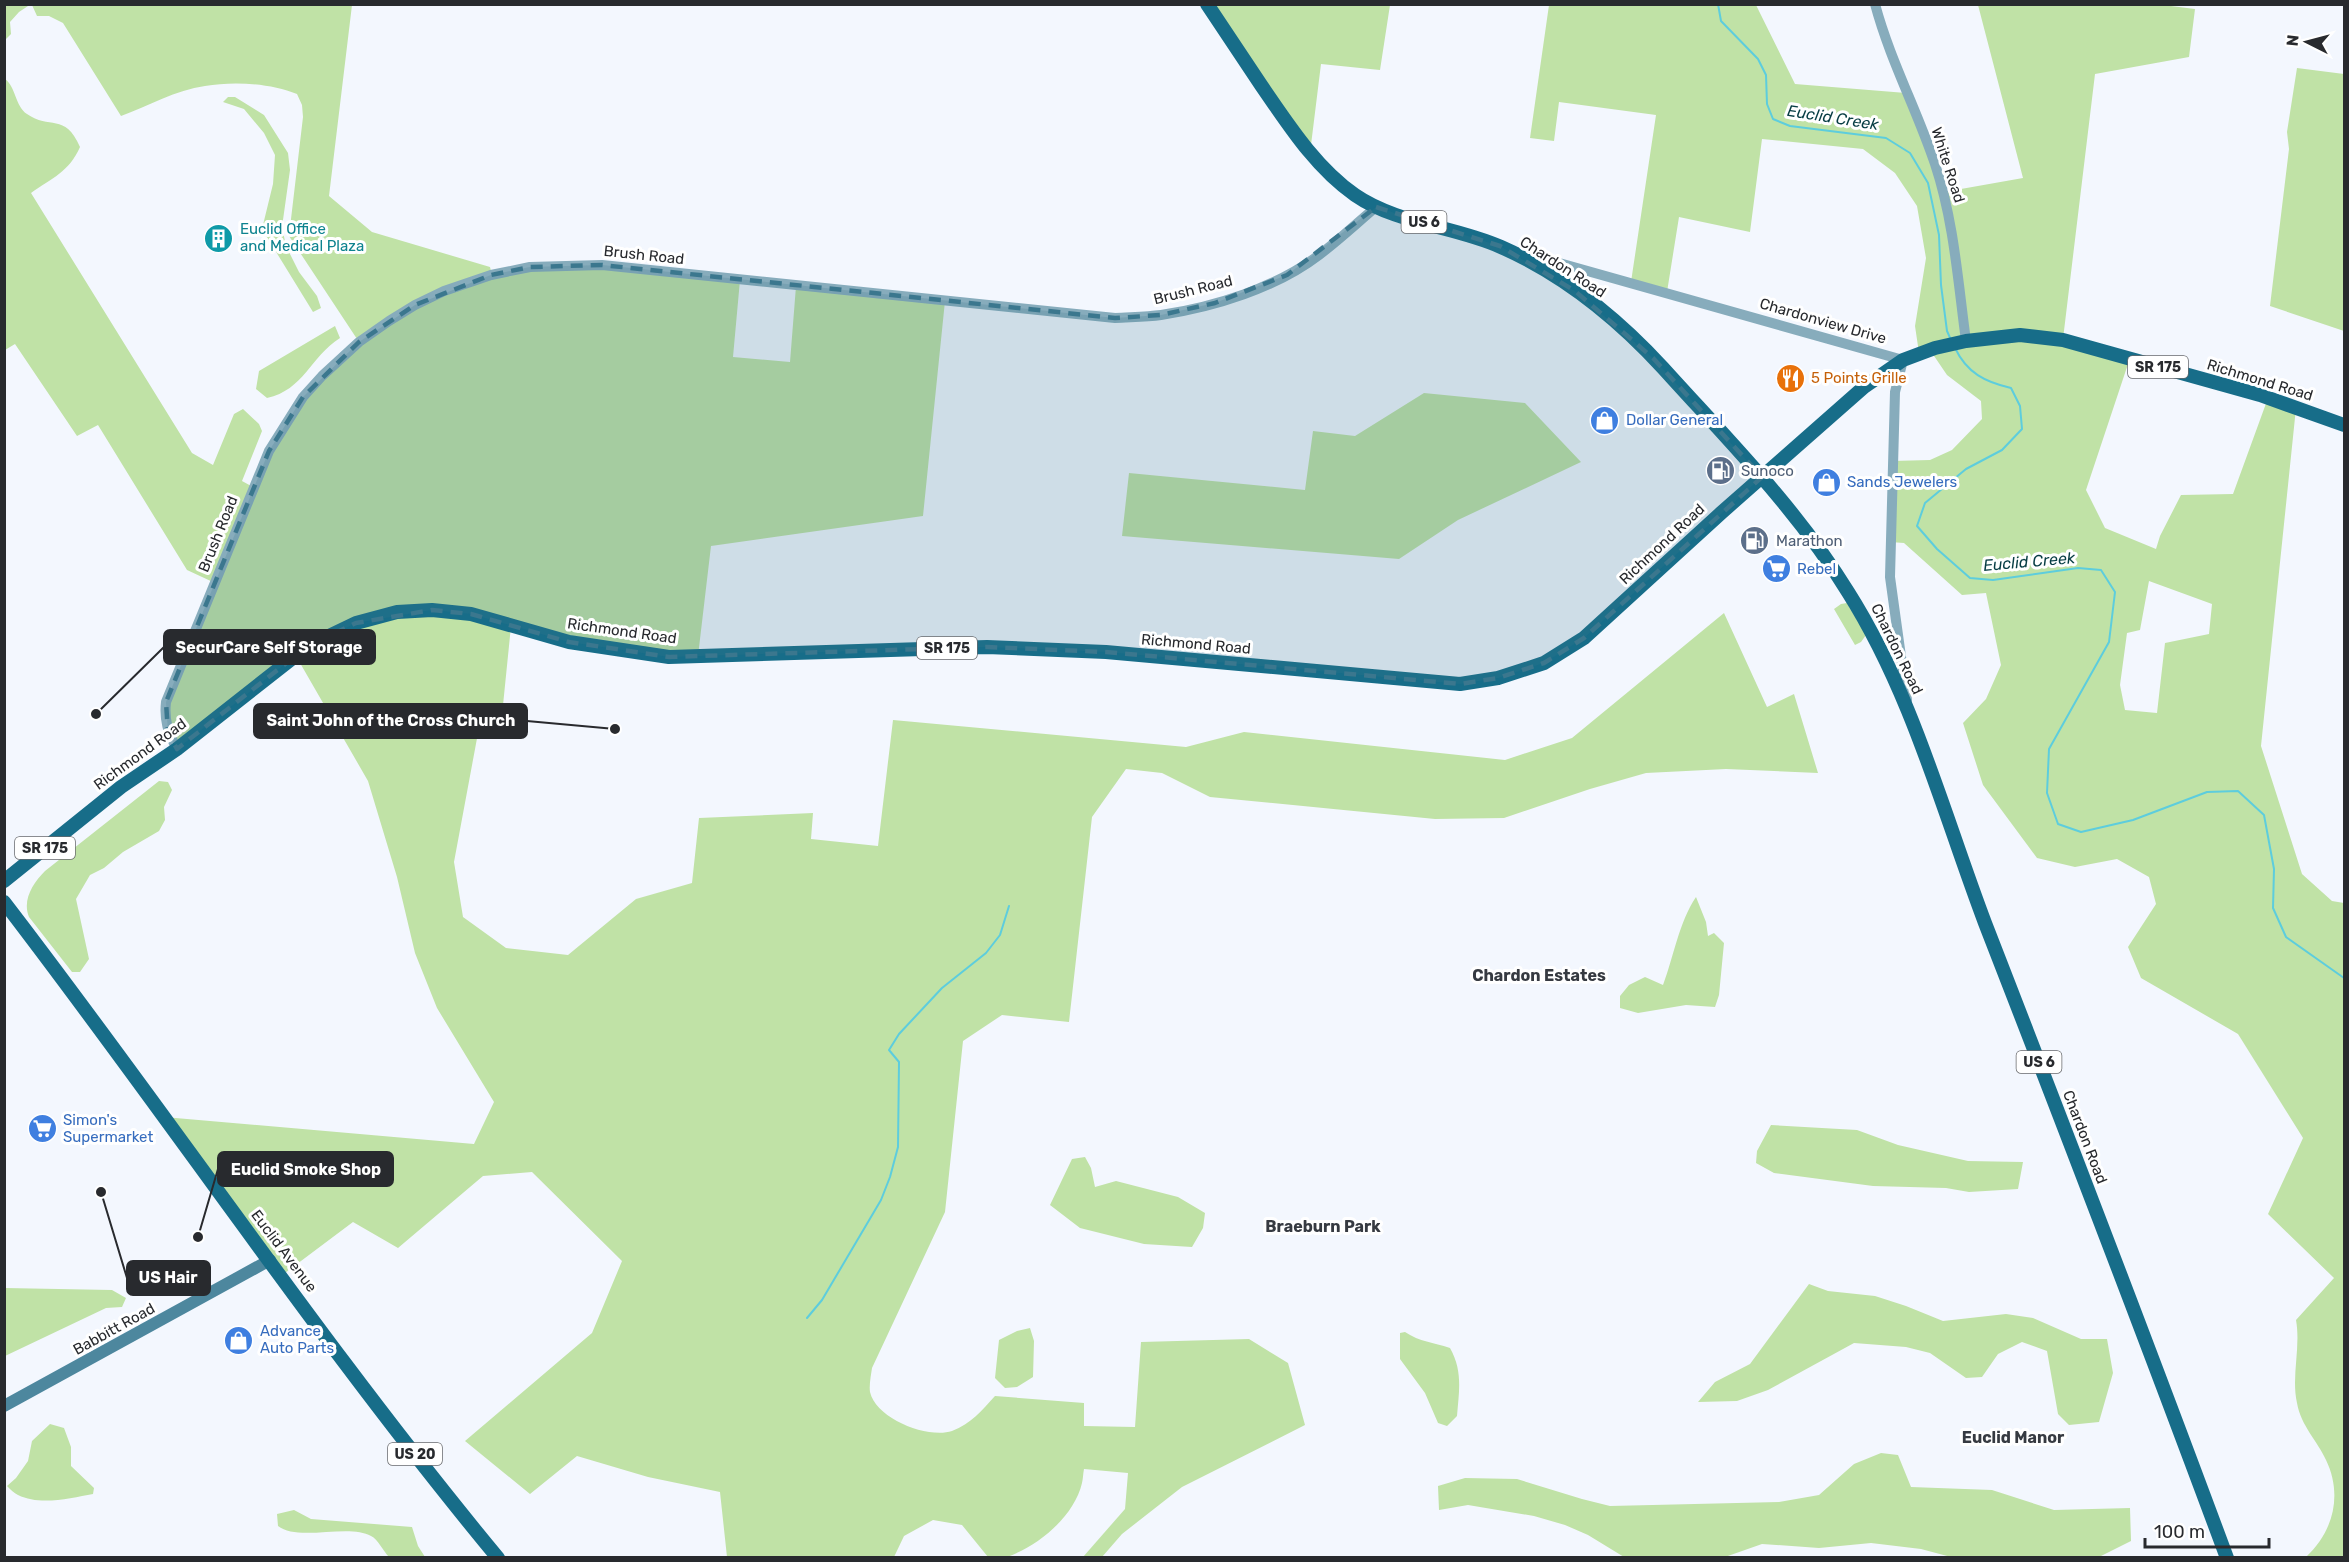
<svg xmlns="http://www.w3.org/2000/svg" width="2349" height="1562" viewBox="0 0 2349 1562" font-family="Rubik,sans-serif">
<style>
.green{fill:#c0e2a6;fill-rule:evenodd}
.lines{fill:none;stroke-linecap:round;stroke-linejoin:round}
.stream{stroke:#5dcddd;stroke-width:2}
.tertiary{stroke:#87acbc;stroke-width:10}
.secondary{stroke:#4d879e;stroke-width:12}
.primary{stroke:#176d89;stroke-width:14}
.marked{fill:#3b778e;fill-opacity:0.2;stroke:#3b778e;stroke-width:4.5;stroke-dasharray:12 8;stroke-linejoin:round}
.labels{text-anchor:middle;stroke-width:6;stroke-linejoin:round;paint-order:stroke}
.shield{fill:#fff;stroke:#686a6d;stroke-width:1.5}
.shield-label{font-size:14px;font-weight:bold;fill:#282a2e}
.street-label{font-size:15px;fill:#282a2e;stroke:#fff}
.culture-label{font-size:15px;fill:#0d838f;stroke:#fff;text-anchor:start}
.food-label{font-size:15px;fill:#c56008;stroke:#fff;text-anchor:start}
.shop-label{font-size:15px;fill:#366cbe;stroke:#fff;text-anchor:start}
.service-label{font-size:15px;fill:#4e5e75;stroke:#fff;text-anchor:start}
.water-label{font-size:16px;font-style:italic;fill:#073d44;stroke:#fff}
.neighbourhood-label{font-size:16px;font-weight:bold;fill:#363a41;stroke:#fff}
.leader{fill:none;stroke:#282a2e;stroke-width:2}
.callout-dot{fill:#282a2e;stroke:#fff;stroke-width:2}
.callout{fill:#282a2e;stroke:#282a2e;stroke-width:2}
.callout-label{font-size:16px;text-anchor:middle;font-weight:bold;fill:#fff}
</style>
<rect width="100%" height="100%" fill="#f3f7fe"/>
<path class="green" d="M 31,4 L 19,12 L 10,22 L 11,34 L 5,40 L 5,5 Z
M 2155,4 L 2195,9 L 2189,57 L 2095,74 L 2063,339 L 2130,358 L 2086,490 L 2105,528 L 2156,549 L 2160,536 L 2181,495 L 2233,494 L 2268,398 L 2296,408 L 2261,746 L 2302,874 L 2332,901 L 2344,903 L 2344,1557 L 2306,1557 C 2333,1532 2343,1495 2326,1460 C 2317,1440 2301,1426 2297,1403 C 2291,1376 2301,1348 2296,1320 L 2334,1278 L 2268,1214 L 2303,1138 L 2238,1034 L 2141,978 L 2128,947 L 2156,904 L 2149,877 L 2117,859 L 2075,867 L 2037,858 L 1983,785 L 1963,723 L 1986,699 L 2001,665 L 1986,593 L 1962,595 L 1904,543 L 1890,542 L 1892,461 L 1930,460 L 1952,450 L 1982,419 L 1981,401 L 1947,375 L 1930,350 L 1919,353 L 1915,326 L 1926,258 L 1917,206 L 1895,173 L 1863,149 L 1762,139 L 1750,232 L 1679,217 L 1667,292 L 1631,282 L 1656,115 L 1559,102 L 1554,141 L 1530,138 L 1549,5 L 1756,5 L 1795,84 L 1906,93 L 1944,192 L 2023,178 L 1978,5 ZM 2149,581 L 2212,604 L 2209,634 L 2165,643 L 2157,713 L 2125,710 L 2120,685 L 2127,633 L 2140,630 Z
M 32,5 L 352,5 L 329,196 L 372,232 L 490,267 L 492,275 L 561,264 L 740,280 L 733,357 L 790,362 L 796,286 L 945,301 L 923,516 L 711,546 L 698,656 L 511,626 L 502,715 L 478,733 L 454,862 L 463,917 L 506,948 L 568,955 L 636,899 L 692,883 L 699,818 L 813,813 L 811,839 L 878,846 L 893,720 L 1186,747 L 1244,732 L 1505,760 L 1572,738 L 1724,613 L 1767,707 L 1794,694 L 1818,773 L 1726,769 L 1646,773 L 1590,789 L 1504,818 L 1435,819 L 1210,797 L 1162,773 L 1126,769 L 1092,817 L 1069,1022 L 1002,1015 L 963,1041 L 945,1212 L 872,1368 C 871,1375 869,1385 870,1392 C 876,1419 928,1439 952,1431 C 971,1424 982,1410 995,1396 L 1084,1403 L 1084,1426 L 1135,1427 L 1141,1342 L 1249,1339 L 1288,1363 L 1305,1425 L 1182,1487 L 1122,1534 L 1102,1557 L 1083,1557 L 1125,1509 L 1128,1473 L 1084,1469 C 1083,1474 1083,1479 1082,1483 C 1074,1517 1038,1546 1007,1557 C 1001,1558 994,1557 988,1557 L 962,1525 L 933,1520 L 904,1536 L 894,1557 L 727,1557 L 720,1492 L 648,1477 L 577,1456 L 530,1494 L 465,1441 L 592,1333 L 622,1261 L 532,1172 L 483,1176 L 398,1248 L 353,1222 L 281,1276 L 164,1117 L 474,1144 L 494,1102 L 437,1008 L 415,953 L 397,877 L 368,781 L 296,656 L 177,749 L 164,713 L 215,583 L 187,570 L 98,425 L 77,436 L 15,344 L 5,350 L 5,79 C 16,87 15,106 27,114 C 49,130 65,112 80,147 C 69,172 52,178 31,193 L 192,453 L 213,465 L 234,414 L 243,409 L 259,424 L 262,431 L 242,481 L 253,487 L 303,397 L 359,342 L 289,236 L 303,117 L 302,105 L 297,94 C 270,83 233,81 205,86 C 176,90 148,106 121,116 L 63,23 L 49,16 L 37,16 Z
M 1207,5 L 1390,5 L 1380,70 L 1321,64 L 1310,153 Z
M 2297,68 L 2344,74 L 2344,331 L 2270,306 L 2289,149 L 2287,132 Z
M 228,97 L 235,97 L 264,115 L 288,153 L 290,170 L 282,227 L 286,246 L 299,272 L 317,296 L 321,308 L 313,312 L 262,229 L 273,184 L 275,155 L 264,133 L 244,109 L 223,102 Z
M 335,326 L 340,338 C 310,357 304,390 267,398 L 256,389 L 259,371 Z
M 1424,393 L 1525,403 L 1581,462 L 1458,520 L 1399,559 L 1122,536 L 1129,473 L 1305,490 L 1313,431 L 1355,436 Z
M 1847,603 L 1866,635 L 1861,642 L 1855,645 L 1834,609 L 1841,604 Z
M 159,781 L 168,782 L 172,790 L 164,807 L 165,820 L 159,831 L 123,852 L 104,868 L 90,875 L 76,899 L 89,959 L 80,972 L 72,972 L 29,917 C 22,900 33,883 45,871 Z
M 1696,897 L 1706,922 L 1708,936 L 1714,933 L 1724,943 L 1719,995 L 1715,1007 L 1686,1005 L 1638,1013 L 1620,1008 L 1620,996 L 1629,985 L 1645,977 L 1663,985 C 1674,956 1679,922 1696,897 Z
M 1771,1125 L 1857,1130 L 1898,1145 L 1968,1161 L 2023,1162 L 2018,1189 L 1969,1192 L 1946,1188 L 1873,1186 L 1774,1173 L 1756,1163 L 1757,1151 Z
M 1085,1157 L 1091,1168 L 1095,1187 L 1116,1181 L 1178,1197 L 1205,1213 L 1203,1228 L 1192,1247 L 1144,1244 L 1080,1228 L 1050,1205 L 1072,1159 Z
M 1809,1284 L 1828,1291 L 1875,1296 L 1906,1306 L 1943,1321 L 2006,1314 L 2033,1318 L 2081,1339 L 2107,1339 L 2113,1373 L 2099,1422 L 2069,1425 L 2058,1414 L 2047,1351 L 2022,1342 L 1998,1354 L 1982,1377 L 1966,1378 L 1930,1353 L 1906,1347 L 1854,1343 L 1768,1390 L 1737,1401 L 1698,1402 L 1715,1382 L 1750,1364 Z
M 5,1288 L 112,1290 L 126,1298 L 122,1307 L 106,1308 L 5,1356 Z
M 1030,1328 L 1034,1341 L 1033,1377 L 1017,1387 L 1005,1388 L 995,1378 L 999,1340 L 1017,1331 Z
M 1405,1332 C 1420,1342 1433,1342 1450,1348 C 1463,1371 1459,1391 1457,1416 L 1447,1426 L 1438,1423 L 1425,1393 L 1400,1359 L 1400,1333 Z
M 50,1424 L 64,1428 L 71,1447 L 71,1466 L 94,1488 L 93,1494 C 71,1498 40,1506 18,1495 C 14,1493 10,1489 7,1486 L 16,1478 L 28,1461 L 32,1441 Z
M 1881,1453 L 1898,1455 L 1911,1487 L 1992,1490 L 2054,1510 L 2130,1508 L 2131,1541 L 2097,1558 L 1951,1557 L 1921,1549 L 1871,1543 L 1819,1548 L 1762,1544 L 1725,1557 L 1624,1557 L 1588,1535 L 1565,1525 L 1534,1516 L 1468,1505 L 1439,1510 L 1438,1486 L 1465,1478 L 1517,1479 L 1582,1499 L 1610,1506 L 1779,1502 L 1819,1495 L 1854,1464 Z
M 294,1510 L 311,1519 L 412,1527 L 418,1546 L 425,1557 L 389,1557 C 383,1551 378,1539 371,1536 C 349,1523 298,1542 278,1526 L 277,1514 Z"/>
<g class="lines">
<path class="stream" d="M 1718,4 L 1721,21 L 1758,59 L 1766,75 L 1767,104 L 1773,119 L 1790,126 L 1886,138 L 1910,153 L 1928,183 L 1939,235 L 1941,285 L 1947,331 L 1951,340
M 1955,348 C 1967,373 1985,382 2011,388 L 2020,406 L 2022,429 L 2002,450 L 1966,469 L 1925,503 L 1917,526 L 1937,549 L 1970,578 L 1993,580 L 2078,568 L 2101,570 L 2115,592 L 2109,642 L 2049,749 L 2047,793 L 2058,824 L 2081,832 L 2133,820 L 2207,792 L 2238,791 L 2264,815 L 2274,869 L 2273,908 L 2286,937 L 2344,978
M 807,1318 L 822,1300 L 881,1200 L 890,1177 L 898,1147 L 899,1062 L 889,1050 L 899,1034 L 942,988 L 986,953 L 1000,935 L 1009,906"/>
<path class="tertiary" d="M 1875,4 C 1890,60 1917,110 1935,164 C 1954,221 1958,282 1966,341
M 1520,252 L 1903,360 L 1895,392 L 1890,577 L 1907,700
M 177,749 C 168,733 164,720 166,702 L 269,451 L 303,397 L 322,376 L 359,342 L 389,321 L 415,305 L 444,291 L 491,275 L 530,267 L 602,265 L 1115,318 C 1130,317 1146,317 1161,315 C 1214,307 1276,288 1319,255 C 1339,240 1357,223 1376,207"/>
<path class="secondary" d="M 4,1406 L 270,1260"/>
<path class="primary" d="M 1207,4 C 1225,31 1243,58 1261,85 C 1288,124 1315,167 1355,195 C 1397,224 1454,226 1501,247 C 1562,274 1618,319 1663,368 C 1728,440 1797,509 1848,592 C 1912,693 1943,812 1985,923 C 2067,1134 2148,1345 2227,1558
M 4,881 L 121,787 L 177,749 L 308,646 L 356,623 L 397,612 L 432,610 L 471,614 L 569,642 L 669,657 L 987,647 L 1106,652 L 1460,684 L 1498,678 L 1544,663 L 1584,638 L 1721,513 L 1864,387 L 1903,360 L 1935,348 L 1966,341 L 2020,335 L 2063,340 L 2260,395 L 2344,425
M 4,902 C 171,1119 323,1347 498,1558"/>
</g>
<path class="marked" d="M 1376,207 L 1500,246 L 1575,291 L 1653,358 L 1762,477 L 1584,638 L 1544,663 L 1498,678 L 1460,684 L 1106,652 L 987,647 L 669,657 L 569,642 L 471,614 L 432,610 L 356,623 L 308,646 L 177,749 L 168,733 L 166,702 L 269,451 L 303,397 L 359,342 L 415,305 L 491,275 L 530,267 L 602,265 L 1115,318 L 1161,315 L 1215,303 L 1287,275 Z"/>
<defs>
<symbol id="building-disc" viewBox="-11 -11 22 22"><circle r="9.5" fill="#0f9aa8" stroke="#fff"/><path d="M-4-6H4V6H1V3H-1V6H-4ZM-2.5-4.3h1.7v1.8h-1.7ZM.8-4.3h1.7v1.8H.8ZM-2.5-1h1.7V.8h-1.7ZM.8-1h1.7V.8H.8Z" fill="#fff"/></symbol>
<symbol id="restaurant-disc" viewBox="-11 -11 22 22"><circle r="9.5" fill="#e8710a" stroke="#fff"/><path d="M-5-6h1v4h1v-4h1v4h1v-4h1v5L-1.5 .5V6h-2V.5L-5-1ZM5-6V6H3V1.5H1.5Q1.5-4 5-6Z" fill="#fff"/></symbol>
<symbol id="shop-disc" viewBox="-11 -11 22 22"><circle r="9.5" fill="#3f7fe0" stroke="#fff"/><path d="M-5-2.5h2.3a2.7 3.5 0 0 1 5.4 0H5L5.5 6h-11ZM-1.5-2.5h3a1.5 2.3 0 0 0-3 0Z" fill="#fff"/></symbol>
<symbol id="fuel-disc" viewBox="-11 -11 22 22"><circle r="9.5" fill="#5c6f8a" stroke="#fff"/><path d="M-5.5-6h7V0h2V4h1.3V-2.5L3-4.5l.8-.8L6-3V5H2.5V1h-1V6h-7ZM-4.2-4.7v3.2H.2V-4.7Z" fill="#fff"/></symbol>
<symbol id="supermarket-disc" viewBox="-11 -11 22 22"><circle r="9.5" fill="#3f7fe0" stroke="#fff"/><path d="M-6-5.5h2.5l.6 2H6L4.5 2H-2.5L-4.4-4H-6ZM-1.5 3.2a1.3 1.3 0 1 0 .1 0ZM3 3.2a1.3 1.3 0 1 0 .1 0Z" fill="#fff"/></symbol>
</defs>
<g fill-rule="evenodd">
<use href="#building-disc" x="202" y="222" width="33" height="33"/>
<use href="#restaurant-disc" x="1774" y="362" width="33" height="33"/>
<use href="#shop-disc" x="1588" y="404" width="33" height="33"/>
<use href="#fuel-disc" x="1704" y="454" width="33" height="33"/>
<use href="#shop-disc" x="1810" y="466" width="33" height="33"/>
<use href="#fuel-disc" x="1738" y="524" width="33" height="33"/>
<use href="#supermarket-disc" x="1760" y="552" width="33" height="33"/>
<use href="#supermarket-disc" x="26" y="1112" width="33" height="33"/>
<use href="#shop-disc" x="222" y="1324" width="33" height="33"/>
</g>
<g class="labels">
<g class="shield">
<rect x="1401.5" y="211" width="45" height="22" rx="4.5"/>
<rect x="2128" y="356" width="60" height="22" rx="4.5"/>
<rect x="917" y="637" width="60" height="22" rx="4.5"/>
<rect x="15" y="837" width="60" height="22" rx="4.5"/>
<rect x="2016.5" y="1051" width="45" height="22" rx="4.5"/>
<rect x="388" y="1443" width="54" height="22" rx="4.5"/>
</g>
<g class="shield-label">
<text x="1424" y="227">US 6</text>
<text x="2158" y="372">SR 175</text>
<text x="947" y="653">SR 175</text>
<text x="45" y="853">SR 175</text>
<text x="2039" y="1067">US 6</text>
<text x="415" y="1459">US 20</text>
</g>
<g class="street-label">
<text transform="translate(1948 165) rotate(72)" y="5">White Road</text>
<text transform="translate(644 255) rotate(6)" y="5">Brush Road</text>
<text transform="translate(1563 267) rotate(33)" y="5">Chardon Road</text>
<text transform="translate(1193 290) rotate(-14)" y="5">Brush Road</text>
<text transform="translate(1823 321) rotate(16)" y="5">Chardonview Drive</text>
<text transform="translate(2260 380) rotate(17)" y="5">Richmond Road</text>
<text transform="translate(218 534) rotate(-68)" y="5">Brush Road</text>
<text transform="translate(1662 544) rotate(-43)" y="5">Richmond Road</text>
<text transform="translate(622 631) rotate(8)" y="5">Richmond Road</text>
<text transform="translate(1196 644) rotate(5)" y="5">Richmond Road</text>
<text transform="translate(1897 649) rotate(64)" y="5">Chardon Road</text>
<text transform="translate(140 754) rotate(-36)" y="5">Richmond Road</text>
<text transform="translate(2085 1137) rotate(69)" y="5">Chardon Road</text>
<text transform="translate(284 1251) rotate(53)" y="5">Euclid Avenue</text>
<text transform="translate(114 1329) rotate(-29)" y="5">Babbitt Road</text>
</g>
<g class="culture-label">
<text x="240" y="234">Euclid Office<tspan x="240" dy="17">and Medical Plaza</tspan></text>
</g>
<g class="food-label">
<text x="1811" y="383">5 Points Grille</text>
</g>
<g class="shop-label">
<text x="1626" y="425">Dollar General</text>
<text x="1847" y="487">Sands Jewelers</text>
<text x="1797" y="574">Rebel</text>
<text x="63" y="1125">Simon's<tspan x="63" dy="17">Supermarket</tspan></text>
<text x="260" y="1336">Advance<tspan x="260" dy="17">Auto Parts</tspan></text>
</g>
<g class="service-label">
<text x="1741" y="476">Sunoco</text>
<text x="1776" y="546">Marathon</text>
</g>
<g class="water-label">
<text transform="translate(1833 117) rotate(9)" y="6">Euclid Creek</text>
<text transform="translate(2029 561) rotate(-5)" y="6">Euclid Creek</text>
</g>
<g class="neighbourhood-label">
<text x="1539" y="981">Chardon Estates</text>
<text x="1323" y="1232">Braeburn Park</text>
<text x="2013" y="1443">Euclid Manor</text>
</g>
</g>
<path class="leader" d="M96 714L164 647M615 729L527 721M198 1237L218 1169M101 1192L127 1278"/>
<g class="callout-dot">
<circle cx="96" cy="714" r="6"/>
<circle cx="615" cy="729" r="6"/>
<circle cx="198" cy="1237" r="6"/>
<circle cx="101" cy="1192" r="6"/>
</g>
<g class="callout">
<rect x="164" y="630" width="211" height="34" rx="6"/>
<rect x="254" y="704" width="273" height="34" rx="6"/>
<rect x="218" y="1152" width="175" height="34" rx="6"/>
<rect x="127" y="1261" width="83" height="34" rx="6"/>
</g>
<g class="callout-label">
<text x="269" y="653">SecurCare Self Storage</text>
<text x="391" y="726">Saint John of the Cross Church</text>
<text x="306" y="1175">Euclid Smoke Shop</text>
<text x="168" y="1283">US Hair</text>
</g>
<rect width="2349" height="1562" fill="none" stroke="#282a2e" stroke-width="12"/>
<g transform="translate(2307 42) rotate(276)" stroke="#ffffff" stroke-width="4.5" paint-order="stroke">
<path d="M0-4.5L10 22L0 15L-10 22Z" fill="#282a2e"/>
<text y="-9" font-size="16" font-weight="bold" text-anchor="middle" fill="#282a2e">N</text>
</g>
<path d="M2145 1538v9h124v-9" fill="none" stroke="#282a2e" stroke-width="3"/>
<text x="2154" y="1538" font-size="18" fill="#282a2e" stroke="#ffffff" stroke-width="4.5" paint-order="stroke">100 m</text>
</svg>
